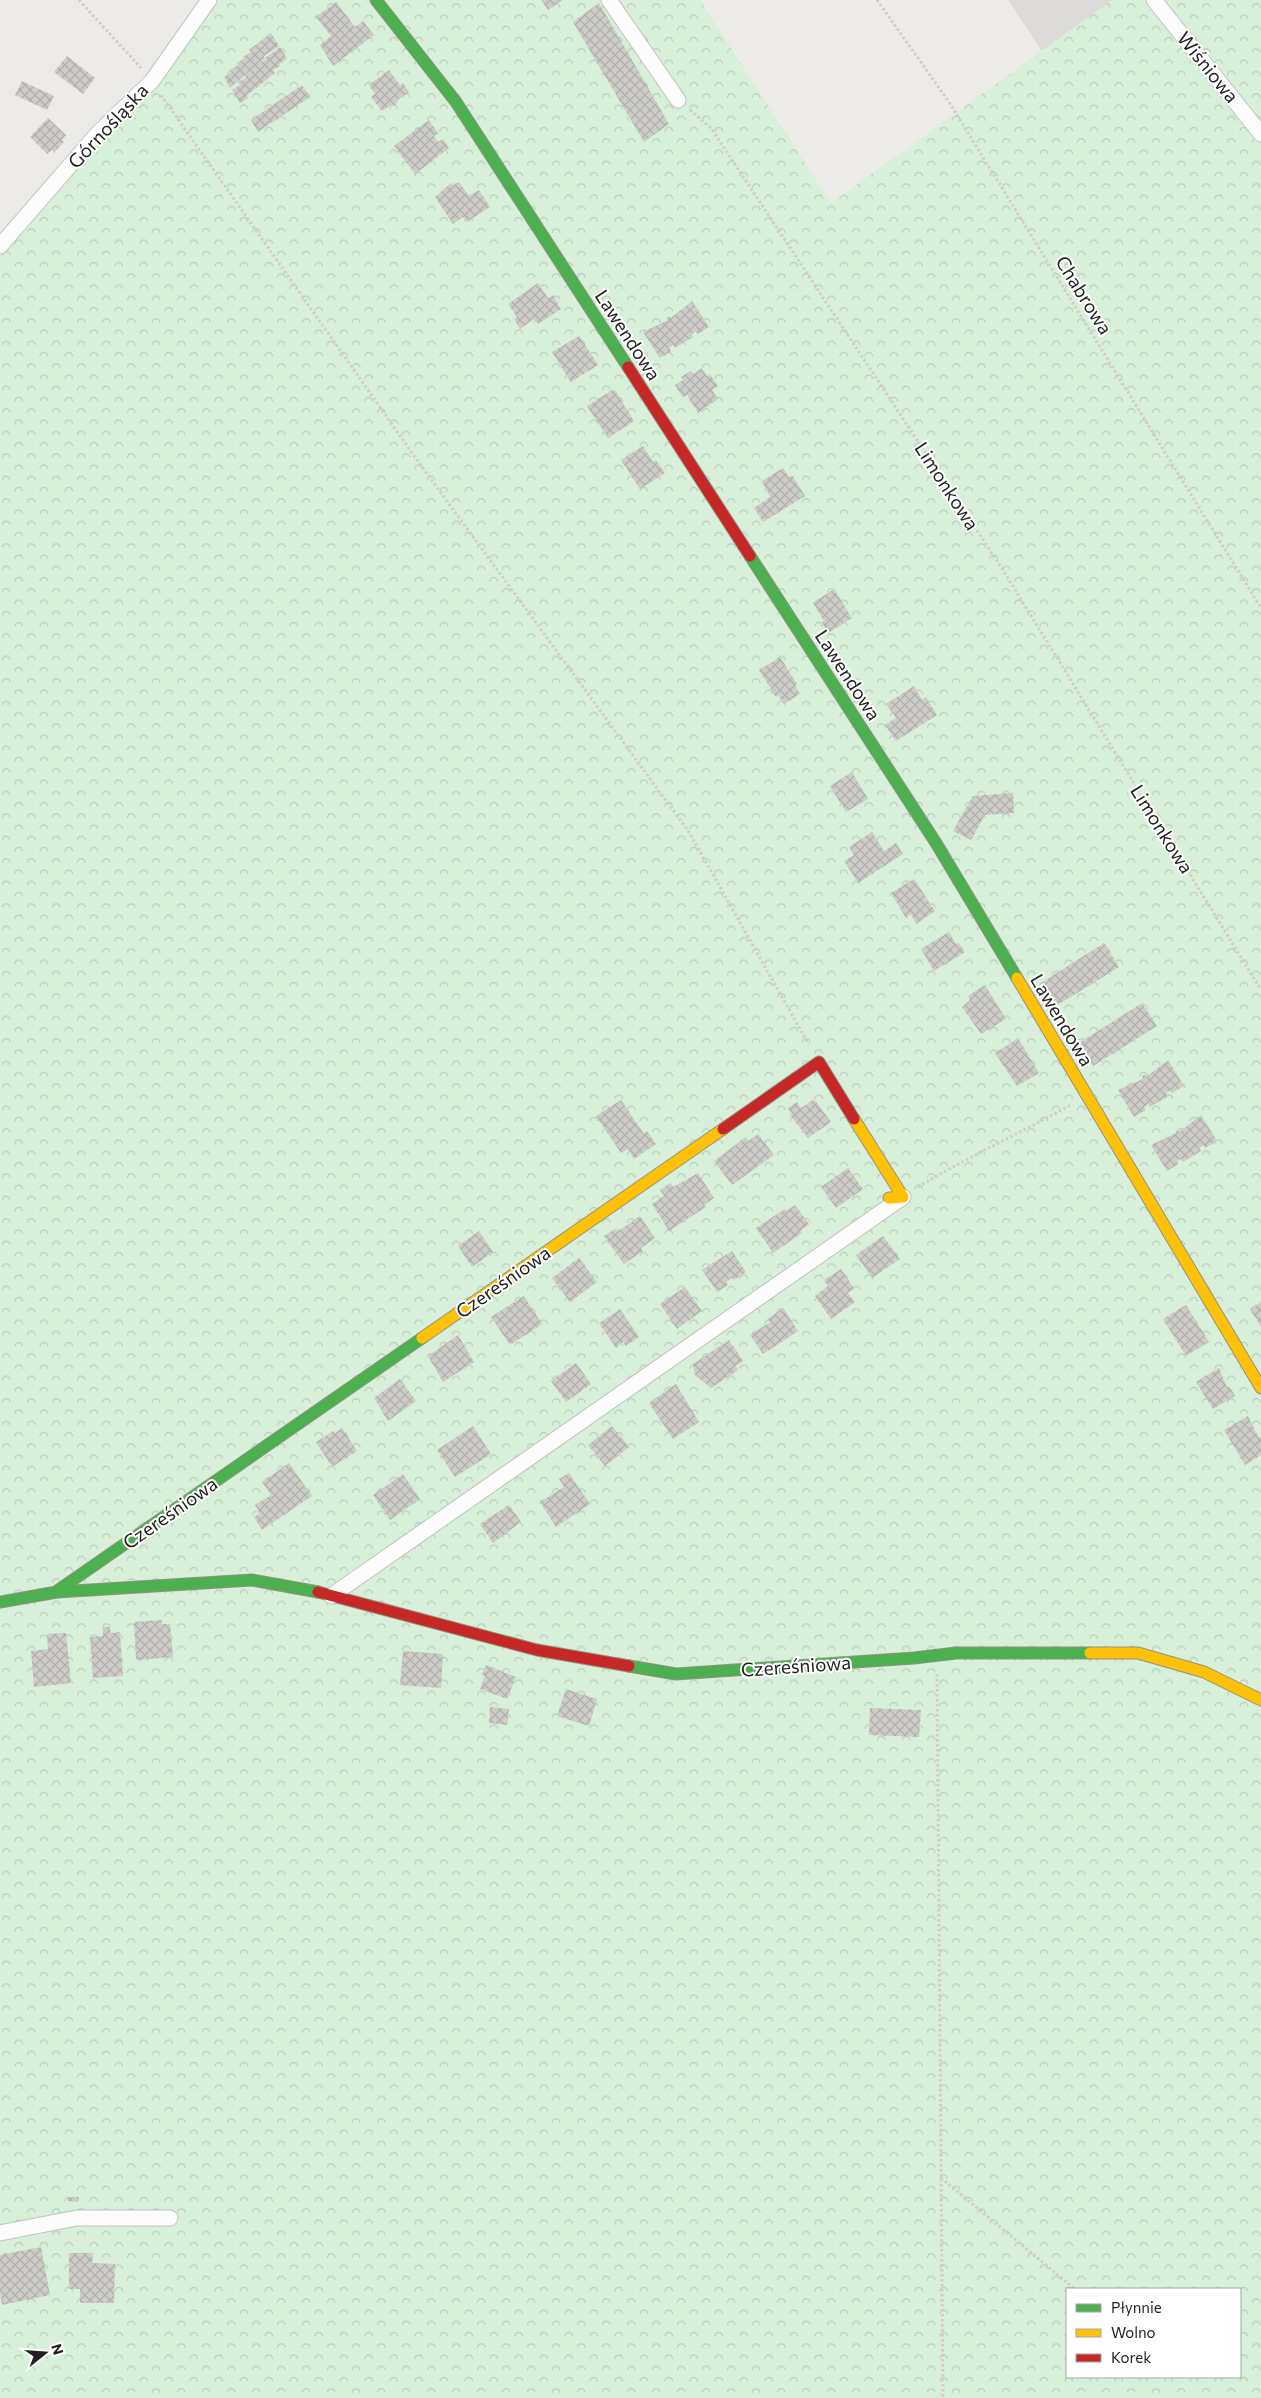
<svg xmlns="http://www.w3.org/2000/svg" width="1261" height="2398" viewBox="0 0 1261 2398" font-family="Commissioner,sans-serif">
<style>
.residential{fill:#dcdbd9}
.park{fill:url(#park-crowns);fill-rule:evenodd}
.building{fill:url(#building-cross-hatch)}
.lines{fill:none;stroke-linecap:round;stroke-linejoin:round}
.street-casing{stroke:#c2c2c0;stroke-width:17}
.fast-casing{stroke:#919482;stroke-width:13}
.slow-casing{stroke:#919482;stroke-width:13}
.jam-casing{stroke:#919482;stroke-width:13}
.path{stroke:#d5cac8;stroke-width:3;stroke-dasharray:2.5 2.5;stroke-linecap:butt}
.street{stroke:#fcfcfc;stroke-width:15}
.fast{stroke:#4caf50;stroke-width:11}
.slow{stroke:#ffc107;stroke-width:11}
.jam{stroke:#c62828;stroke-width:11}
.labels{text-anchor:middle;stroke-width:4;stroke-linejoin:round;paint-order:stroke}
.street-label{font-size:19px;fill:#1f1f1f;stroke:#fff}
</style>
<defs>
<pattern id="park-crowns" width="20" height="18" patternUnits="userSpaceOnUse" patternTransform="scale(1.25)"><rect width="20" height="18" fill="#d8efda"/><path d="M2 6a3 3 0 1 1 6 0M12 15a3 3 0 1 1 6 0" fill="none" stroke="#b9ccbb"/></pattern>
<pattern id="building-cross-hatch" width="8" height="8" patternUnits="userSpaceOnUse" patternTransform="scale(1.25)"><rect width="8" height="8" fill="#cdccc9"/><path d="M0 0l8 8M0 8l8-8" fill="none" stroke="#b0afac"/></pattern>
</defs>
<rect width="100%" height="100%" fill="#ecebe8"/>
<path class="residential" d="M 1008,0 L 1144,0 L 1073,98 Z"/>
<path class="park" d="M 206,0 L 700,0 L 831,203 L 1112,0 L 1261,0 L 1261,2398 L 0,2398 L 0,238 C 71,161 147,87 206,0 ZM 1067,2289 L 1240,2289 L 1240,2377 L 1067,2377 Z"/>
<path class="building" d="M 541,0 L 562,0 L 548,10 Z
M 336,2 L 355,27 L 363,21 L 374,35 L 333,66 L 320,45 L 331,36 L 316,17 Z
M 599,3 L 669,124 L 644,142 L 573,22 Z
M 271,33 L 279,46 L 264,56 L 265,58 L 230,88 L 224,77 L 232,72 L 230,70 L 238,65 L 237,63 L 244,59 L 243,57 L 251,52 L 249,50 Z
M 280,47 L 287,59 L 279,64 L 280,66 L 273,70 L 275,73 L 246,96 L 248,98 L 240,103 L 232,90 L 240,85 L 238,82 L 246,78 L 245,76 L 258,64 L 266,59 L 265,58 Z
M 67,56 L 95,78 L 83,94 L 54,72 Z
M 389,70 L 400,85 L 403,83 L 409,92 L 399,99 L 395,105 L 391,105 L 382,111 L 371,97 L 375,94 L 369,85 Z
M 22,81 L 54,96 L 47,110 L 15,95 Z
M 302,85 L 310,97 L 258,132 L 251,120 Z
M 48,118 L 66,135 L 62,140 L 64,142 L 54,153 L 52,150 L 47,154 L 30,137 Z
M 429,120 L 438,133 L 434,136 L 438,142 L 443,139 L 449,148 L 415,174 L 394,146 Z
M 459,182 L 469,196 L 479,190 L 490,207 L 467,222 L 463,217 L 453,224 L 435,197 L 451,183 L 453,186 Z
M 538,283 L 548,298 L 553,295 L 561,309 L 538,324 L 534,319 L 520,329 L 514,319 L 517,317 L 508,304 Z
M 692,301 L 709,327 L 698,334 L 696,331 L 692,334 L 693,337 L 675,348 L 674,345 L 669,348 L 671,351 L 660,358 L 643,332 L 668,320 L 667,318 L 669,316 L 671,318 Z
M 579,336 L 598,365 L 571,382 L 552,352 Z
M 702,368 L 707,376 L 710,374 L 718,386 L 712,390 L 718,399 L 698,413 L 687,395 L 683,397 L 675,385 L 683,380 L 681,377 L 691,371 L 693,374 Z
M 614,389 L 634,421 L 608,438 L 587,406 Z
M 643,446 L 653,462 L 656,460 L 665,473 L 640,489 L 621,460 Z
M 783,468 L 789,477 L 792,475 L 805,496 L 763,522 L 754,508 L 770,497 L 762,481 Z
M 834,589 L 852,618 L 828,633 L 822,622 L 824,621 L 813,603 Z
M 780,657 L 797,684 L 795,685 L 800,694 L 784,704 L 778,695 L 776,697 L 759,670 Z
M 914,686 L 922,700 L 926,697 L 937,715 L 896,741 L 885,725 L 896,718 L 886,704 Z
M 852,772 L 868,799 L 846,812 L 830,786 Z
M 1013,793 L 1014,813 L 985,815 L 971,840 L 953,831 L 973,796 Z
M 872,832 L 884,851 L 896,843 L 903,854 L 858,883 L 844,861 L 854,855 L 849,847 Z
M 914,879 L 935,911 L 916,924 L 911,914 L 906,918 L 891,893 Z
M 949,932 L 956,944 L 959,943 L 965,952 L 934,971 L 921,949 Z
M 1104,943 L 1119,967 L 1056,1006 L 1041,983 Z
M 985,985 L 1006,1019 L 981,1034 L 962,1007 L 970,1000 L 968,996 Z
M 1142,1003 L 1157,1026 L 1093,1066 L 1079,1043 Z
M 1018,1038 L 1039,1073 L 1017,1086 L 995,1053 Z
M 1168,1060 L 1184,1086 L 1172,1093 L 1171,1090 L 1166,1093 L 1168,1096 L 1150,1107 L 1148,1104 L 1144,1107 L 1146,1110 L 1134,1117 L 1118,1090 L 1143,1079 L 1142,1076 L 1145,1075 L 1146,1077 Z
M 814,1099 L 831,1122 L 808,1138 L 790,1115 L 792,1114 L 788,1108 L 797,1102 L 801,1108 Z
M 621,1100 L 644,1134 L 647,1131 L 656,1144 L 634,1159 L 628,1149 L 621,1153 L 596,1116 Z
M 1201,1115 L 1217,1141 L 1205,1148 L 1204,1145 L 1199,1148 L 1201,1151 L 1183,1162 L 1181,1159 L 1177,1161 L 1178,1164 L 1167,1171 L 1151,1145 L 1176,1133 L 1176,1130 L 1179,1132 Z
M 758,1134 L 774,1155 L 732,1185 L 714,1161 L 746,1137 L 748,1141 Z
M 848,1168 L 863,1189 L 836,1208 L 821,1187 Z
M 698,1173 L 714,1198 L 704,1205 L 706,1207 L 669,1231 L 652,1204 L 664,1196 L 660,1190 L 671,1183 L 673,1187 Z
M 795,1205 L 809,1224 L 800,1231 L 802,1233 L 773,1253 L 756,1228 L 785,1209 L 786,1211 Z
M 640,1216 L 655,1238 L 641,1248 L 643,1251 L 624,1264 L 604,1236 L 615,1229 L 617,1232 Z
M 479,1231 L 493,1252 L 472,1267 L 458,1246 Z
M 883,1236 L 900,1259 L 872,1278 L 856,1255 Z
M 732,1251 L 746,1272 L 734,1280 L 732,1278 L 726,1282 L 728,1285 L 717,1292 L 702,1270 Z
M 579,1258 L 597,1282 L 570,1302 L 552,1278 Z
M 841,1269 L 854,1288 L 848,1293 L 855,1302 L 831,1319 L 815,1296 L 828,1286 L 824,1280 Z
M 685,1287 L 702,1311 L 677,1329 L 660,1304 Z
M 524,1296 L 542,1324 L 510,1345 L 491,1317 Z
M 1261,1302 L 1261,1327 L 1250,1309 Z
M 1186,1305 L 1209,1342 L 1186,1356 L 1163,1319 Z
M 783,1308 L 798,1331 L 763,1354 L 750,1335 L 770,1322 L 768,1319 Z
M 620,1309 L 639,1337 L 626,1346 L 623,1342 L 616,1348 L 599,1323 Z
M 458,1335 L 474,1362 L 443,1382 L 428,1356 Z
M 729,1340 L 743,1361 L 735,1366 L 738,1370 L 711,1388 L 695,1375 L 693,1364 Z
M 576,1363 L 591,1384 L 566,1402 L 551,1381 Z
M 1219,1368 L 1227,1387 L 1229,1386 L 1235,1396 L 1213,1409 L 1196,1382 Z
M 400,1379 L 416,1401 L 388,1421 L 374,1398 Z
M 676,1384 L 699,1422 L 673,1439 L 649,1403 Z
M 1248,1416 L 1259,1438 L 1261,1437 L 1261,1455 L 1245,1465 L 1224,1430 Z
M 473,1426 L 491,1454 L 455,1477 L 437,1450 Z
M 612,1426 L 629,1447 L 605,1466 L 588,1445 Z
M 342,1428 L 357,1451 L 332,1467 L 316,1442 L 333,1431 L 335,1433 Z
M 289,1463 L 312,1496 L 262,1530 L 254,1517 L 260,1513 L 255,1505 L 271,1495 L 262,1482 Z
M 569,1473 L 590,1504 L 556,1527 L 540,1502 L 564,1487 L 559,1479 Z
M 403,1474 L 420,1499 L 390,1520 L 373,1495 Z
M 509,1505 L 521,1522 L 493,1543 L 480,1524 Z
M 162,1620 L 162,1624 L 170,1624 L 173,1657 L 136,1660 L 134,1622 Z
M 103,1627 L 109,1627 L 111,1633 L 120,1632 L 123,1676 L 93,1678 L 90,1637 L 103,1636 Z
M 66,1633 L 71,1683 L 34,1687 L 31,1651 L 48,1649 L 47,1634 Z
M 403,1651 L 443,1654 L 441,1688 L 400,1685 Z
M 486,1665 L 516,1677 L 507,1699 L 480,1689 L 485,1676 L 482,1675 Z
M 566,1689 L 597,1699 L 589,1726 L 557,1716 Z
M 490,1707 L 509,1709 L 507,1725 L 489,1723 Z
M 870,1708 L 921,1710 L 919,1737 L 869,1735 Z
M 68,2197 L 79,2197 L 78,2202 L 68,2201 Z
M 41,2247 L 50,2295 L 2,2305 L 0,2294 L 0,2255 Z
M 69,2253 L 93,2253 L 92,2263 L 115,2264 L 114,2303 L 80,2303 L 80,2289 L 69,2289 Z"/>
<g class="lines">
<defs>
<path id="street" d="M 609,0 L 678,100
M 1154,0 L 1261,134
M 0,246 L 99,132 L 152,81 L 209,0
M 331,1596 L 903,1197
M 0,2233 L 77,2218 L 170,2218"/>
<path id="fast" d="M 376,0 L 456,102 L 628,367
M 750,556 L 936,843 L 1017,978
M 57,1591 L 422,1338
M 0,1602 L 57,1592 L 252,1580 L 318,1592
M 629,1666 L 676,1674 L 914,1658 L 956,1653 L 1090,1653"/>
<path id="slow" d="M 1017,978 L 1261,1388
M 854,1119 L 903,1197 L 889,1198
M 422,1338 L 723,1129
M 1090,1653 L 1138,1653 L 1204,1672 L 1261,1700"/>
<path id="jam" d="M 628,367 L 750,556
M 723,1129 L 819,1062 L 854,1119
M 318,1592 L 537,1650 L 629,1666"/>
</defs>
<use href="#street" class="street-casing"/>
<use href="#fast" class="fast-casing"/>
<use href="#slow" class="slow-casing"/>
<use href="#jam" class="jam-casing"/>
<path class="path" d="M 79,0 L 141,68
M 877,0 L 949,102 L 1261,608
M 161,95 L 422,467 L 689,832 L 809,1045
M 690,110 L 711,128 L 1003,570 L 1261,990
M 918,1187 C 968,1157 1020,1133 1071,1105
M 937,1674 L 943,2398
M 941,2178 L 1075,2289"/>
<use href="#street" class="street"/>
<use href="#fast" class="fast"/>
<use href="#slow" class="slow"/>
<use href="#jam" class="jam"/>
</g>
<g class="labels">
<g class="street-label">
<text transform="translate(1208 67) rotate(51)" y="7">Wiśniowa</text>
<text transform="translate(108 126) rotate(-47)" y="7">Górnośląska</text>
<text transform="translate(1084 295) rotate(58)" y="7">Chabrowa</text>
<text transform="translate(628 335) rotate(57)" y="7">Lawendowa</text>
<text transform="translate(947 486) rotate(57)" y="7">Limonkowa</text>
<text transform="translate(848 675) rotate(57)" y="7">Lawendowa</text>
<text transform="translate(1162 829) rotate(58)" y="7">Limonkowa</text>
<text transform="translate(1062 1020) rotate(59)" y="7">Lawendowa</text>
<text transform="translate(503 1282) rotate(-35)" y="7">Czereśniowa</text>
<text transform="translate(170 1513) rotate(-35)" y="7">Czereśniowa</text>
<text transform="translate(796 1666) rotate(-4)" y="7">Czereśniowa</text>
</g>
</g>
<rect x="1066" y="2288" width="175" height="90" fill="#ffffff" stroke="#a5a5a5"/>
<rect x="1076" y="2304" width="25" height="8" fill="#4caf50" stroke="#a5a5a5"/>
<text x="1111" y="2313" font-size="15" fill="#1f1f1f">Płynnie</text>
<rect x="1076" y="2329" width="25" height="8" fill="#ffc107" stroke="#a5a5a5"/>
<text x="1111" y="2338" font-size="15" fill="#1f1f1f">Wolno</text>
<rect x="1076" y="2354" width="25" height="8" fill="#c62828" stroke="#a5a5a5"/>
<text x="1111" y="2363" font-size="15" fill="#1f1f1f">Korek</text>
<g transform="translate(45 2353) rotate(73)" stroke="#ffffff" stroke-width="4" paint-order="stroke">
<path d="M0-4L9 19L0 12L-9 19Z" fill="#1f1f1f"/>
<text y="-8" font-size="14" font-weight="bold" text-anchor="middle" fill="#1f1f1f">N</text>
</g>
</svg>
